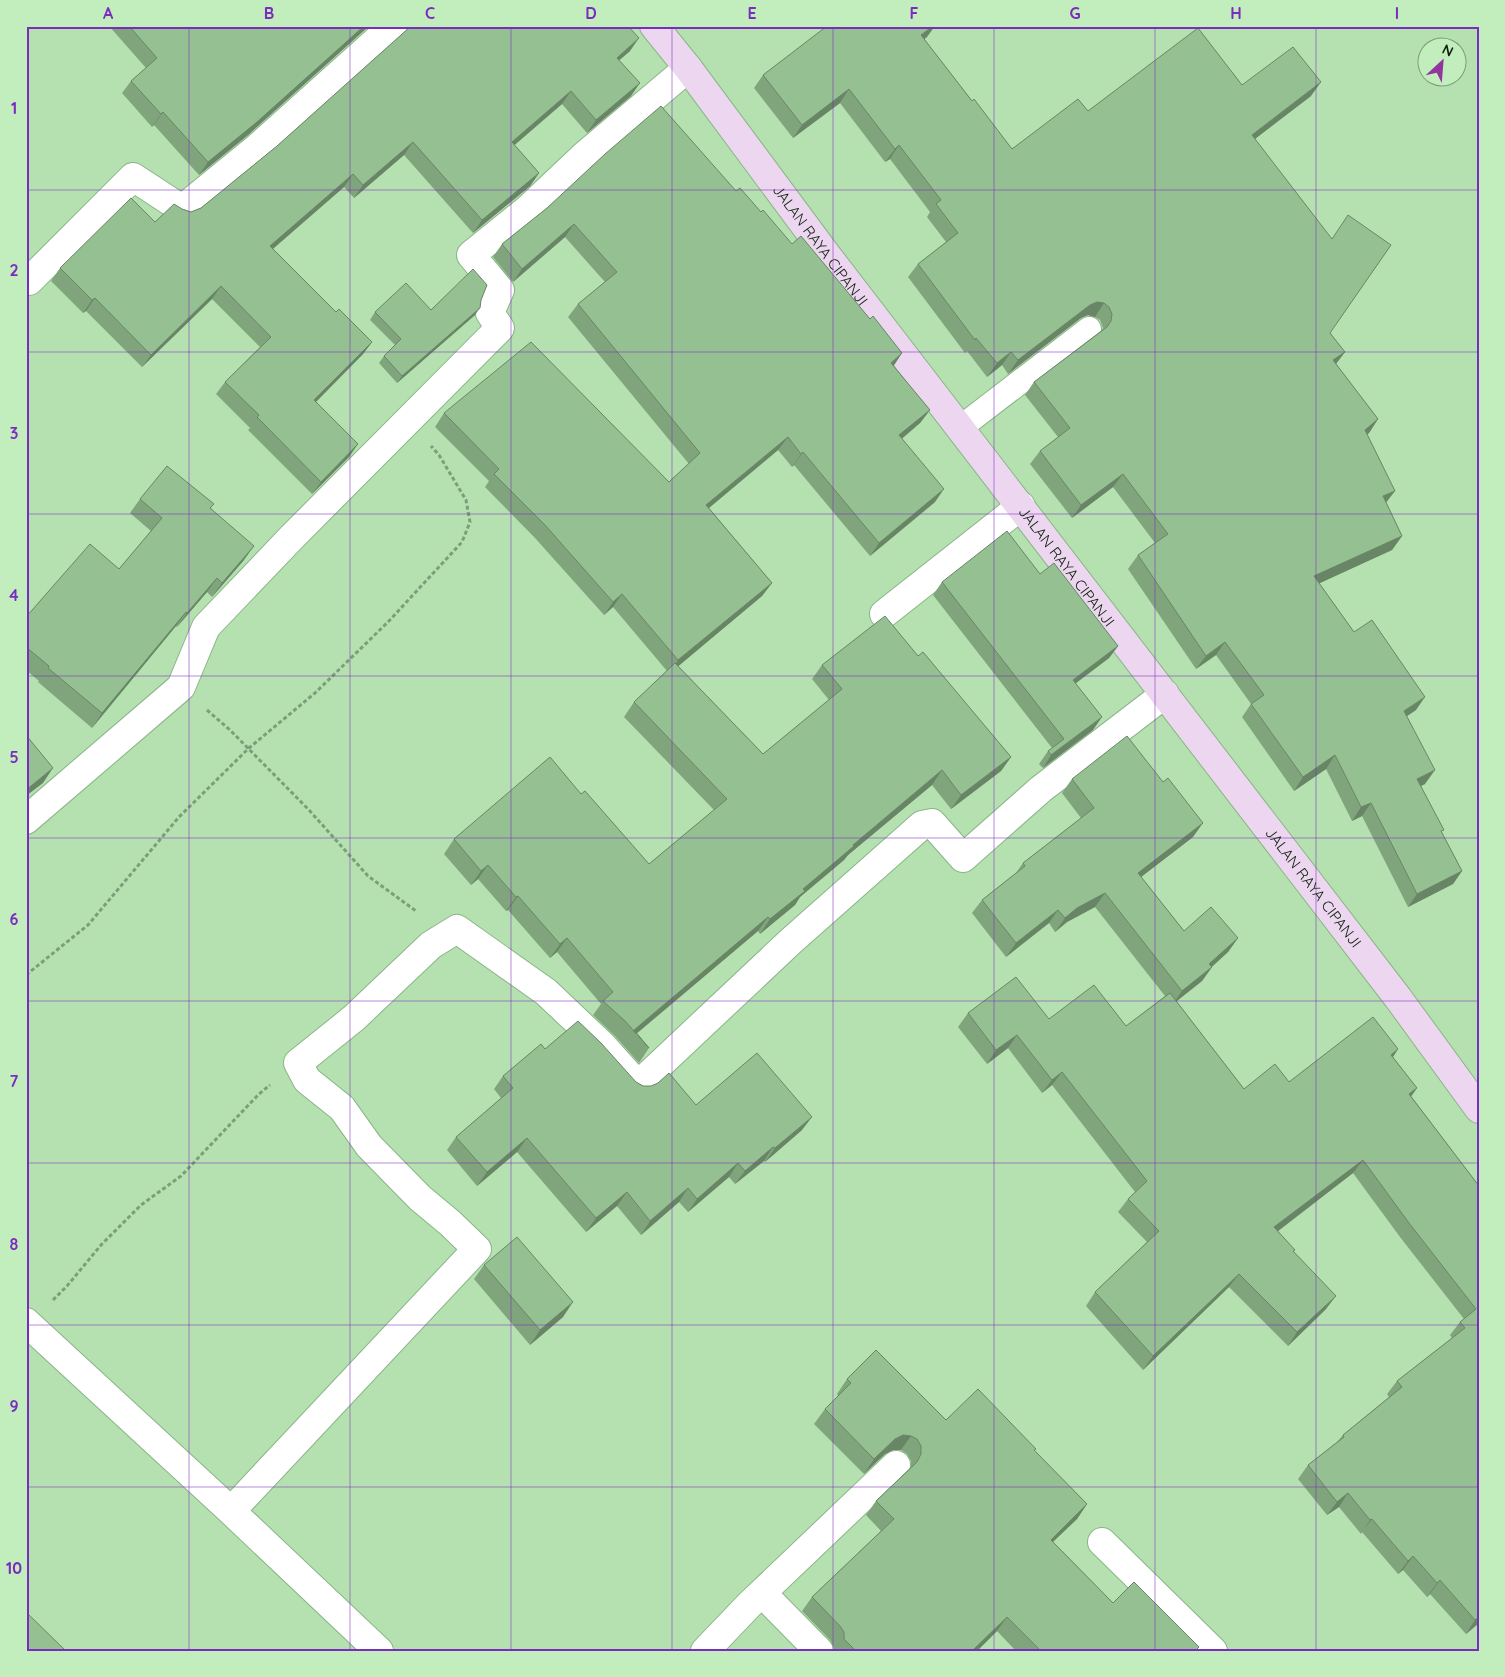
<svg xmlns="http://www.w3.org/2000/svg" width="1505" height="1677" viewBox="0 0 1505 1677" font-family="Quicksand,sans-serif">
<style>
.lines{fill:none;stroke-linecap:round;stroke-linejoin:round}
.service-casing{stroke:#8ab587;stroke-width:26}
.minor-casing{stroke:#8ab587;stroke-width:30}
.secondary-casing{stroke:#8ab587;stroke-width:30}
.path{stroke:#7c9e79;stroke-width:3;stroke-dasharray:4 2.5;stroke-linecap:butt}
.service{stroke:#fff;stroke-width:24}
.minor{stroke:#fff;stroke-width:28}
.secondary{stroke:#edd6ef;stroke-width:28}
.wall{fill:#80a57d}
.shaded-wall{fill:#688666}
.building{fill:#95c091;stroke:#688666}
.grid{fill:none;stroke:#7b2cbf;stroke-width:1;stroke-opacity:0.55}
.labels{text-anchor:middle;stroke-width:4.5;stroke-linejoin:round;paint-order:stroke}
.street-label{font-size:15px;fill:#10200f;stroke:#c2eebe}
.neatline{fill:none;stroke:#7b2cbf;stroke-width:2}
.grid-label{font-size:16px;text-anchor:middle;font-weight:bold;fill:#7b2cbf}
</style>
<rect width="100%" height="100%" fill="#b5e1b1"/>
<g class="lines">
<defs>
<path id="service" d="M 960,428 L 1089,329"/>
<path id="minor" d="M 29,281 L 133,177 L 182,209 L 258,147 L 393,26
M 884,614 L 1021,506
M 26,820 L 181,687 L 206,627 L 291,538 L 500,328 L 490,313 L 500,290 L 471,255 L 528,209 L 585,155 L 688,68
M 26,1322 L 231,1511 L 379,1651
M 231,1511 L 477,1249 L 450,1223 L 420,1198 L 369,1146 L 342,1108 L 307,1080 L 298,1063 L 354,1018 L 431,945 L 457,929 L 546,992 L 603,1046 L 638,1085 L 791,941 L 922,825 L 932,823 L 963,858 L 1041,789 L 1165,694
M 1102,1542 L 1213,1651
M 762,1593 L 819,1651
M 705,1651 L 749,1605 L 896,1465"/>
<g id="secondary">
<path id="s1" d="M 654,26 L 688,68 L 826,254 L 1398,998 L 1479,1109"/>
</g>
</defs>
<use href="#service" class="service-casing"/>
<use href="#minor" class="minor-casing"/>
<use href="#secondary" class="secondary-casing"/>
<path class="path" d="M 207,710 L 230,730 L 309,810 L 368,876 L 416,911
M 26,975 L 88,925 L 179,817 L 249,748 L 315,693 L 388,622 L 462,542 L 470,522 L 466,500 L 439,455 L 431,446
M 53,1300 L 67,1286 L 101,1245 L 141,1205 L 181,1176 L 259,1094 L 270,1085"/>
<use href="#service" class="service"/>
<use href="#minor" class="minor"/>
<use href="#secondary" class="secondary"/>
</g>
<path class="wall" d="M 109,26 L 369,26 L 248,135 L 199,175 L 154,125 L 152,127 L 122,93 L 131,81 L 146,68 Z
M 408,26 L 628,26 L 630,51 L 619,60 L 631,96 L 587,133 L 562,104 L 514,145 L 539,173 L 530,186 L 473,233 L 404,155 L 354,198 L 344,187 L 273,249 L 336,312 L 372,342 L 363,354 L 316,402 L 349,457 L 312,494 L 248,430 L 250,428 L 216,394 L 225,382 L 260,347 L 212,299 L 142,367 L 86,311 L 83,313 L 51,281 L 60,268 L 182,209 L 191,212 L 201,208 L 277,146 L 408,29 Z
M 927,37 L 924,39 L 972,101 L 1012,149 L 1088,111 L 1242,85 L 1311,96 L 1255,139 L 1330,333 L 1345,352 L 1336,364 L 1378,419 L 1369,433 L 1367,434 L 1386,503 L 1402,536 L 1392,550 L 1319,583 L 1354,632 L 1416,710 L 1407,716 L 1425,784 L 1421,786 L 1442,833 L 1462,871 L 1453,884 L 1408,907 L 1362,816 L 1352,821 L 1326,769 L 1294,791 L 1242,717 L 1251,704 L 1216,655 L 1196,669 L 1128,569 L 1138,555 L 1155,543 L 1113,487 L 1072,518 L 1030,464 L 1040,451 L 1058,437 L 1025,395 L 1034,382 L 1102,330 L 1103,328 L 1100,320 L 1095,317 L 1088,315 L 1081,318 L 1008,374 L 1002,365 L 987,377 L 967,351 L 965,353 L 908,277 L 918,264 L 946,242 L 927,217 L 930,212 L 890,159 L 885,162 L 840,103 L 793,138 L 754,88 L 763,75 Z
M 736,191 L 761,212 L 792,244 L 870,319 L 902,353 L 893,366 L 930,410 L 920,423 L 902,439 L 935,502 L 870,556 L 794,465 L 792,467 L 778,450 L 709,508 L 772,583 L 762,596 L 678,666 L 763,754 L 829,700 L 812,679 L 822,665 L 918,656 L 1011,757 L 1001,771 L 951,809 L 932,785 L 848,855 L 844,860 L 800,897 L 795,905 L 760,934 L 758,931 L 636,1034 L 649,1048 L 639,1063 L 615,1036 L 593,1015 L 601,1004 L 557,952 L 550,958 L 508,910 L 506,911 L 478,879 L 471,885 L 444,854 L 454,839 L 581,794 L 649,864 L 714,810 L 624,717 L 634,702 L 667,671 L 613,607 L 604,615 L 535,538 L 485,487 L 489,481 L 435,427 L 444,413 L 669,482 L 689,464 L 568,317 L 578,304 L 605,282 L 565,237 L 513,282 L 493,257 L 502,244 L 547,208 Z
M 431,310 L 475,315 L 397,383 L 379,363 L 384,356 L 395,345 L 370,320 L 375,312 Z
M 140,499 L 211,508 L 244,560 L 212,597 L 207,592 L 177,627 L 176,626 L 92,728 L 38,682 L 39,681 L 26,670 L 26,617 L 119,569 L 151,531 L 130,513 Z
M 1040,574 L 1118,646 L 1109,658 L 1075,684 L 1093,730 L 1043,768 L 1039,764 L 1048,751 L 1052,748 L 933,595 L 942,582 Z
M 1072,779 L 1193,837 L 1141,877 L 1184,931 L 1238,938 L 1228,952 L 1212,967 L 1202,981 L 1176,1001 L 1244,1089 L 1289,1082 L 1398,1049 L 1393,1057 L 1417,1088 L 1411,1096 L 1479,1186 L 1479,1623 L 1466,1634 L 1430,1594 L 1427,1597 L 1403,1570 L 1398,1574 L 1362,1532 L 1361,1534 L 1339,1507 L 1327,1515 L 1298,1479 L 1308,1465 L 1337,1442 L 1343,1435 L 1389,1397 L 1387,1394 L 1397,1381 L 1452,1338 L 1450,1335 L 1460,1322 L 1464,1319 L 1400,1237 L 1353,1173 L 1278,1231 L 1294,1252 L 1326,1309 L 1288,1346 L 1229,1287 L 1143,1370 L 1086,1306 L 1095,1292 L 1147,1242 L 1118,1212 L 1128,1199 L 1135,1192 L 1052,1085 L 1042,1093 L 1008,1048 L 987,1064 L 958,1027 L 968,1013 L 1049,1019 L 1126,1026 L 1165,996 L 1095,907 L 1067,922 L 1055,932 L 1049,923 L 1006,957 L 972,913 L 982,900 L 1016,873 L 1023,863 L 1081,818 L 1062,793 Z
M 545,1049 L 636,1082 L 643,1086 L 696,1105 L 802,1130 L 765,1162 L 764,1161 L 735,1184 L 729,1177 L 688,1212 L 679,1202 L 641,1235 L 617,1206 L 586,1232 L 517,1152 L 477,1186 L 447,1150 L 456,1137 L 501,1098 L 494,1089 L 503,1076 Z
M 484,1265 L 563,1317 L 530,1345 L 474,1279 Z
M 847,1379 L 946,1420 L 1034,1451 L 1087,1504 L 1077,1519 L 1053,1542 L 1113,1603 L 1196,1651 L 1016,1651 L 997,1631 L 977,1651 L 834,1651 L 834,1647 L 830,1640 L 802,1611 L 812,1597 L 881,1531 L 866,1515 L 876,1501 L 911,1467 L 911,1461 L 907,1454 L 901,1450 L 893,1450 L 885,1454 L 864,1474 L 814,1424 L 825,1409 L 838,1396 L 837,1394 Z"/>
<path class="shaded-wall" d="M 364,26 L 369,26 L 248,135 L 199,175 L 208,162 Z
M 933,26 L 935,26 L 927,37 L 911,49 L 921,35 Z
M 639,38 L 630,51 L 608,70 L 617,58 Z
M 1321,82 L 1311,96 L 1243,148 L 1252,135 Z
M 640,83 L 631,96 L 587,133 L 596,120 Z
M 849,89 L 840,103 L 793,138 L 802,125 Z
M 571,91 L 562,104 L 503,155 L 512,142 Z
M 163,112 L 154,125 L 152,127 L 161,114 Z
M 413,142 L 404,155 L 354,198 L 363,185 Z
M 899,145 L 890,159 L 885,162 L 895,149 Z
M 539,173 L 530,186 L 473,233 L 482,220 Z
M 353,174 L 344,187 L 261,259 L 270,246 Z
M 574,224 L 565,237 L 513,282 L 522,269 Z
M 221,286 L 212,299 L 142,367 L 151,355 Z
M 95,298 L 86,311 L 83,313 L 92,300 Z
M 1097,302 L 1104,303 L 1095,317 L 1088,315 L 1081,318 L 1008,374 L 1018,360 L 1090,305 Z
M 480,308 L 475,315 L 397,383 L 402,376 Z
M 372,342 L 363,354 L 305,413 L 314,400 Z
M 1011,352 L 1002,365 L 987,377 L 997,363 Z
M 1345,352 L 1335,365 L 1333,360 Z
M 902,353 L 893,367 L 891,363 Z
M 930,410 L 920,423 L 890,448 L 899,435 Z
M 1378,419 L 1369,433 L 1355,443 L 1365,430 Z
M 788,437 L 778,450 L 697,518 L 706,505 Z
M 358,444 L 349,457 L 312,494 L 321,482 Z
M 803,452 L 794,465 L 792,467 L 801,454 Z
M 1123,474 L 1113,487 L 1072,518 L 1081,505 Z
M 944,489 L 935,502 L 870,556 L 879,543 Z
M 1395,491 L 1385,504 L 1383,496 Z
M 1402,536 L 1392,550 L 1305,590 L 1314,576 Z
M 254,546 L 244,560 L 212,597 L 222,583 Z
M 217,578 L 207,592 L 177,627 L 187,613 Z
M 772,583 L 762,596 L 669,674 L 678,660 Z
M 622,594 L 613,607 L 604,615 L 613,602 Z
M 186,612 L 176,626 L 92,728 L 102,713 Z
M 1225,642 L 1216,655 L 1196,669 L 1206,656 Z
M 1118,646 L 1109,658 L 1064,692 L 1073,680 Z
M 1425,697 L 1416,710 L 1395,724 L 1404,711 Z
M 1102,717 L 1093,730 L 1043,768 L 1051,755 Z
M 1335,755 L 1326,769 L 1294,791 L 1303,777 Z
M 1011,757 L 1001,771 L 951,809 L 961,795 Z
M 53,768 L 43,783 L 26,796 L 26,790 Z
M 942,770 L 932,785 L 848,855 L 844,860 L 800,897 L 795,905 L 760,934 L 770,919 L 803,889 L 853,845 Z
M 1435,770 L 1425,784 L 1408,792 L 1417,779 Z
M 1371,803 L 1362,816 L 1352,821 L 1361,807 Z
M 1203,823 L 1193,837 L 1128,887 L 1138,873 Z
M 488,865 L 478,879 L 471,885 L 481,871 Z
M 1462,871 L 1453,884 L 1408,907 L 1417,894 Z
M 1105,893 L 1095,907 L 1067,922 L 1055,932 L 1065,918 L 1077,908 Z
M 518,896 L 508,910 L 506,911 L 516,897 Z
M 1058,910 L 1049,923 L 1006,957 L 1016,943 Z
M 768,917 L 758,931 L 636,1034 L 633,1031 Z
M 567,938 L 557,952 L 550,958 L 560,944 Z
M 1238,938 L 1228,952 L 1209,969 L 1212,967 L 1202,981 L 1172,1005 L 1182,991 L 1209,964 Z
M 1017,1035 L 1008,1048 L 987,1064 L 996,1050 Z
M 1398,1049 L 1389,1063 L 1391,1055 Z
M 1062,1072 L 1052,1085 L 1042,1093 L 1052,1080 Z
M 1417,1088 L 1408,1101 L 1409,1094 Z
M 812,1117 L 802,1130 L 765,1162 L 775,1148 Z
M 527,1138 L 517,1152 L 477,1186 L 487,1172 Z
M 773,1147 L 764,1161 L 735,1184 L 745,1171 Z
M 1363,1160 L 1353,1173 L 1265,1241 L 1274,1227 Z
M 738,1163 L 729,1177 L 688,1212 L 697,1199 Z
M 688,1188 L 679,1202 L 641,1235 L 650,1221 Z
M 627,1192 L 617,1206 L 586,1232 L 596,1218 Z
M 1239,1274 L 1229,1287 L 1143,1370 L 1153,1356 Z
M 1336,1296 L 1326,1309 L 1288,1346 L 1297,1332 Z
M 573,1302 L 563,1317 L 530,1345 L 540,1330 Z
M 903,1435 L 911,1436 L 901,1450 L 893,1450 L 885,1454 L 864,1474 L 874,1459 L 895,1439 Z
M 1348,1493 L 1339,1507 L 1327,1515 L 1337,1502 Z
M 1087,1504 L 1077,1519 L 1040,1554 L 1051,1540 Z
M 1372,1519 L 1362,1532 L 1361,1534 L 1370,1520 Z
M 1413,1556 L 1403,1570 L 1398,1574 L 1408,1561 Z
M 1440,1580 L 1430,1594 L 1427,1597 L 1437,1583 Z
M 1007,1617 L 997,1631 L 977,1651 L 972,1651 Z
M 1479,1617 L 1479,1623 L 1466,1634 L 1475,1620 Z"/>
<path class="building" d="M 129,26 L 364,26 L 257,122 L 208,162 L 163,112 L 161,114 L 131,81 L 157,58 Z
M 411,26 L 628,26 L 639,38 L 617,58 L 640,83 L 596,120 L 571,91 L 512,142 L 539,173 L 482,220 L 413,142 L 363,185 L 353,174 L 270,246 L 336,312 L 339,309 L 372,342 L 314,400 L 358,444 L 321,482 L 257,417 L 259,415 L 225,382 L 271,337 L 221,286 L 151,355 L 95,298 L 92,300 L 60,268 L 131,198 L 155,222 L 174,204 L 182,209 L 191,212 L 201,208 L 277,146 Z
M 827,26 L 933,26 L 921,35 L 972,101 L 974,99 L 1012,149 L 1078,99 L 1088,111 L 1198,28 L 1242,85 L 1293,47 L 1321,82 L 1252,135 L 1332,239 L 1348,215 L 1391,245 L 1330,333 L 1345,352 L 1333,360 L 1378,419 L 1365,430 L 1395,491 L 1383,496 L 1402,536 L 1314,576 L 1354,632 L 1372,620 L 1425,697 L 1404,711 L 1435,770 L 1417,779 L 1444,830 L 1441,831 L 1462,871 L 1417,894 L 1371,803 L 1361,807 L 1335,755 L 1303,777 L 1251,704 L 1264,695 L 1225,642 L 1206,656 L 1138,555 L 1168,534 L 1123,474 L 1081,505 L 1040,451 L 1070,428 L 1034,382 L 1107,327 L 1111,321 L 1112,314 L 1109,307 L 1104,303 L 1097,302 L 1090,305 L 1018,360 L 1011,352 L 997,363 L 976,338 L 975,340 L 918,264 L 958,233 L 936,204 L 941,200 L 899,145 L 895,149 L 849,89 L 802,125 L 763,75 Z
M 661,106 L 736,191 L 740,188 L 761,212 L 763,210 L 792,244 L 801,236 L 870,319 L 873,316 L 902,353 L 891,363 L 930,410 L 899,435 L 944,489 L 879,543 L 803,452 L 801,454 L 788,437 L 706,505 L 772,583 L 678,660 L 622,594 L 613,602 L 545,525 L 494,474 L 499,469 L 444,413 L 531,342 L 669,482 L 700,453 L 578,304 L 617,272 L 574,224 L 522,269 L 502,244 L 547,208 L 605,154 Z
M 473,269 L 487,285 L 481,300 L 480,308 L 402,376 L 384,356 L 401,339 L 375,312 L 406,283 L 431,310 Z
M 167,466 L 214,504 L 210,508 L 254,546 L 222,583 L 217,578 L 187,613 L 186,612 L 102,713 L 48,668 L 49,666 L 26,647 L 26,617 L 90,544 L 119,569 L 162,518 L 140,499 Z
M 1007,531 L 1040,574 L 1054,563 L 1118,646 L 1073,680 L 1102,717 L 1051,755 L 1048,751 L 1064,739 L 942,582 Z
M 885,616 L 918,656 L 923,652 L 1011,757 L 961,795 L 942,770 L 853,845 L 854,846 L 803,889 L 805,891 L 770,919 L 768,917 L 634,1030 L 649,1048 L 625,1021 L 603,1001 L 613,992 L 567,938 L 560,944 L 518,896 L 516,897 L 488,865 L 481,871 L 454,839 L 550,757 L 581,794 L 585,791 L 649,864 L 727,799 L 634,702 L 675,663 L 763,754 L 842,689 L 822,665 Z
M 26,735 L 53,768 L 26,790 Z
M 1127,736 L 1163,782 L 1168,778 L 1203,823 L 1138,873 L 1184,931 L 1211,907 L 1238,938 L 1209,964 L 1212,967 L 1182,991 L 1105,893 L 1077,908 L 1065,918 L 1058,910 L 1016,943 L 982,900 L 1025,866 L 1023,863 L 1094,808 L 1072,779 Z
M 1016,977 L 1049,1019 L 1094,985 L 1126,1026 L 1170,993 L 1244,1089 L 1275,1064 L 1289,1082 L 1373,1017 L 1398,1049 L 1391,1055 L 1417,1088 L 1409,1094 L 1479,1186 L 1479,1617 L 1475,1620 L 1440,1580 L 1437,1583 L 1413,1556 L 1408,1561 L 1372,1519 L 1370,1520 L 1348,1493 L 1337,1502 L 1308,1465 L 1344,1437 L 1343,1435 L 1402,1387 L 1397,1381 L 1465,1328 L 1460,1322 L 1476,1309 L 1409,1223 L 1363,1160 L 1274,1227 L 1295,1250 L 1293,1251 L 1336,1296 L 1297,1332 L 1239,1274 L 1153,1356 L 1095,1292 L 1159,1231 L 1128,1199 L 1147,1181 L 1062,1072 L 1052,1080 L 1017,1035 L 996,1050 L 968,1013 Z
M 578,1021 L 601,1043 L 636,1082 L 643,1086 L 651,1086 L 658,1083 L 669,1073 L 696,1105 L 757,1053 L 812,1117 L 775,1148 L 773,1147 L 745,1171 L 738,1163 L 697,1199 L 688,1188 L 650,1221 L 627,1192 L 596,1218 L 527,1138 L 487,1172 L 456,1137 L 513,1088 L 503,1076 L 541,1044 L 545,1049 Z
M 517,1237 L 573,1302 L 540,1330 L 484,1265 Z
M 876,1350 L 946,1420 L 978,1389 L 1036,1449 L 1034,1450 L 1087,1504 L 1051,1540 L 1113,1603 L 1134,1582 L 1199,1647 L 1195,1651 L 1041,1651 L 1007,1617 L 972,1651 L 856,1651 L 844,1639 L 844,1632 L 840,1626 L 812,1597 L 894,1519 L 876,1501 L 917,1462 L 921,1454 L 921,1446 L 917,1439 L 911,1436 L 903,1435 L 895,1439 L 874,1459 L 825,1409 L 851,1383 L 847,1379 Z
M 26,1612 L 66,1651 L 26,1651 Z"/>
<path class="grid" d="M 189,26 L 189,1651M 350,26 L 350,1651M 511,26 L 511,1651M 672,26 L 672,1651M 833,26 L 833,1651M 994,26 L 994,1651M 1155,26 L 1155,1651M 1316,26 L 1316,1651M 26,190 L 1479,190M 26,352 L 1479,352M 26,514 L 1479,514M 26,676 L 1479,676M 26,838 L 1479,838M 26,1001 L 1479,1001M 26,1163 L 1479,1163M 26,1325 L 1479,1325M 26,1487 L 1479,1487"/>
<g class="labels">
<g class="street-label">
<text dy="5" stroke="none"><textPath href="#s1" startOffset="275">JALAN RAYA CIPANJI</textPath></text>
<text dy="5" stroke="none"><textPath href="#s1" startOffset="680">JALAN RAYA CIPANJI</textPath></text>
<text dy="5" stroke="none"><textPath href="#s1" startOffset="1085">JALAN RAYA CIPANJI</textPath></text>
</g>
</g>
<rect width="1505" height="1677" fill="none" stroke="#c2eebe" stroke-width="55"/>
<g transform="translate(1442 62) rotate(26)"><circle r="24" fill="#c2eebe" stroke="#7b9c78"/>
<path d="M0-4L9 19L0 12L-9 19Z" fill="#92359e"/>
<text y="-8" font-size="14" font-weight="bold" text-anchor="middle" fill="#10200f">N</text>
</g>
<rect x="28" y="28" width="1450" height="1622" class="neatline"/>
<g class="grid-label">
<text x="108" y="19">A</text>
<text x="269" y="19">B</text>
<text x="430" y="19">C</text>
<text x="591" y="19">D</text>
<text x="752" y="19">E</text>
<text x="914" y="19">F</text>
<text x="1075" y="19">G</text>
<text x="1236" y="19">H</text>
<text x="1397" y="19">I</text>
<text x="14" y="114">1</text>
<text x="14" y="276">2</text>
<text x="14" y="439">3</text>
<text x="14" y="601">4</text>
<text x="14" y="763">5</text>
<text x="14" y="925">6</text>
<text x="14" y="1087">7</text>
<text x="14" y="1250">8</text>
<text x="14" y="1412">9</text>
<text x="14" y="1574">10</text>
</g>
</svg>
